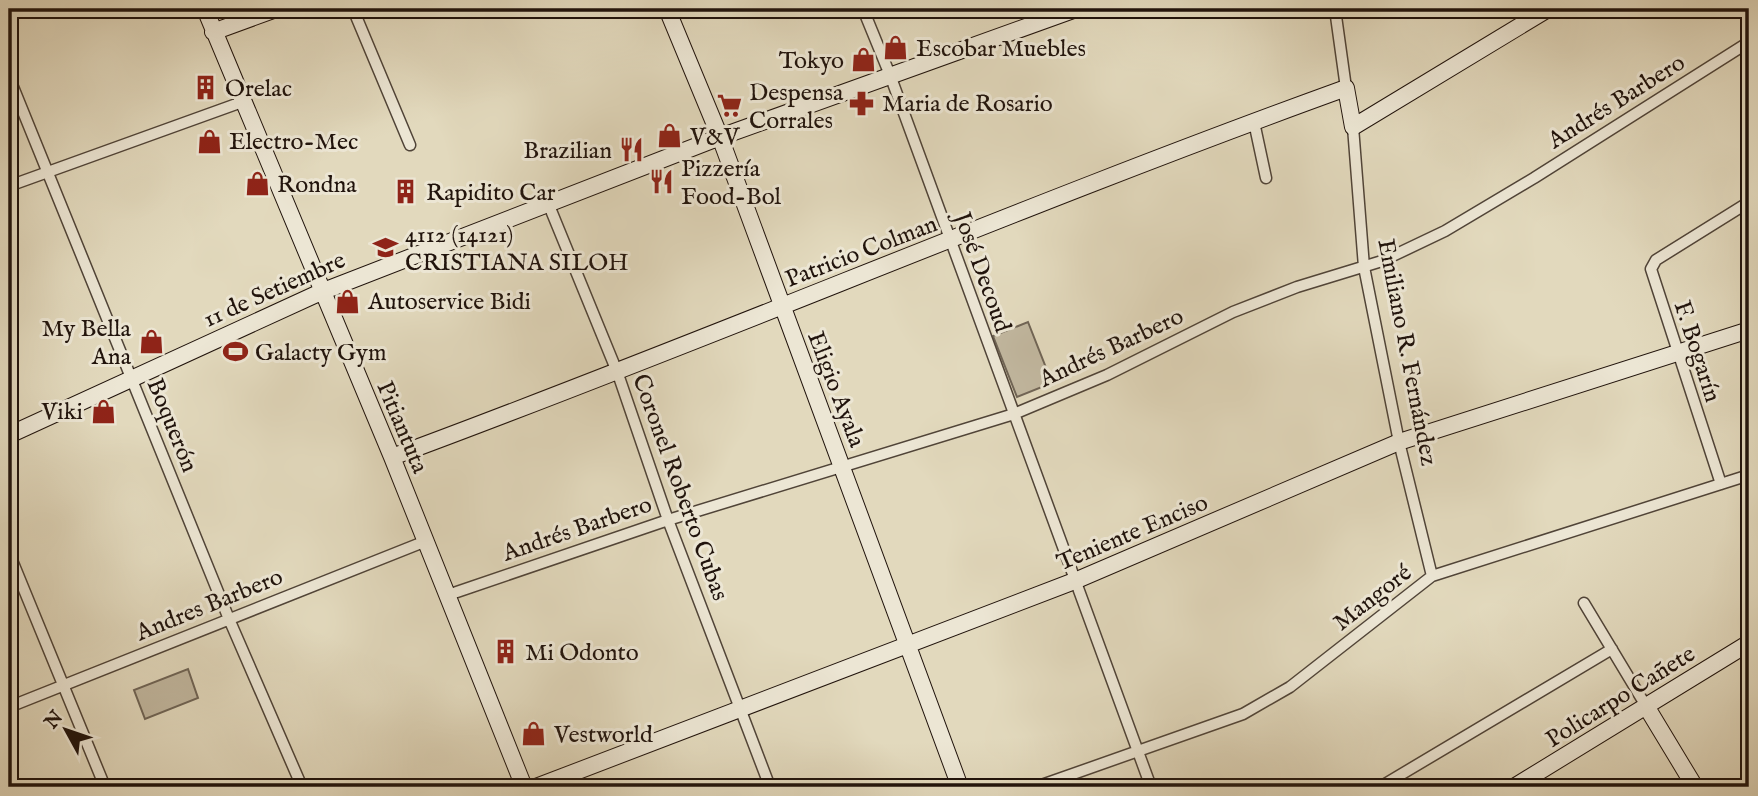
<svg xmlns="http://www.w3.org/2000/svg" width="1758" height="796" viewBox="0 0 1758 796" font-family="'IM FELL English',serif">
<style>
.pitch{fill:#c1b79f;stroke:#706556;stroke-width:2}
.lines{fill:none;stroke-linecap:round;stroke-linejoin:round}
.street-casing{stroke:#504438;stroke-width:13}
.secondary-casing{stroke:#20130c;stroke-width:18}
.street{stroke:#ece6d4;stroke-width:10}
.secondary{stroke:#ece6d4;stroke-width:16}
.labels{text-anchor:middle;stroke-width:6;stroke-linejoin:round;paint-order:stroke}
.poi-label{font-size:24px;fill:#20130c;stroke:#ece6d4;text-anchor:start}
.street-label{font-size:24px;fill:#20130c;stroke:#ece6d4}
</style>
<rect width="100%" height="100%" fill="#e2d9bd"/>
<filter id="stains"><feTurbulence type="fractalNoise" baseFrequency=".00286" numOctaves="4"/><feColorMatrix values="0 0 0 0 .2 0 0 0 0 .09 0 0 0 0 .02 0 0 0 .5 -.17"/></filter>
<radialGradient id="worn" r=".72"><stop offset=".6" stop-color="#630" stop-opacity="0"/><stop offset="1" stop-color="#630" stop-opacity=".3"/></radialGradient>
<path class="pitch" d="M 1028,322 L 1052,383 L 1017,397 L 993,336 Z
M 188,669 L 198,698 L 145,719 L 134,690 Z"/>
<g class="lines">
<defs>
<path id="street" d="M 353,9 L 410,145
M 863,9 L 890,75 L 1151,787
M 1335,9 L 1346,88
M 9,77 L 229,619 L 302,787
M 1254,122 L 1266,178
M 1353,127 L 1364,267 L 1399,442 L 1432,576
M 9,186 L 242,102
M 548,203 L 618,374 L 668,520 L 770,787
M 1721,484 L 1651,269 L 1656,260 L 1749,202
M 9,553 L 105,787
M 448,595 L 668,520 L 1014,414 L 1107,375 L 1233,312 L 1297,287 L 1382,261 L 1445,231 L 1534,178 L 1749,42
M 1584,603 L 1646,706
M 9,707 L 426,541
M 1036,787 L 1243,714 L 1290,687 L 1432,576 L 1749,475
M 1380,787 L 1612,649"/>
<path id="secondary" d="M 205,9 L 392,457 L 524,787
M 667,9 L 720,137 L 960,787
M 213,32 L 276,9
M 9,435 L 321,292 L 720,137 L 1076,9
M 392,457 C 712,339 1025,204 1346,88 L 1353,127 L 1548,9
M 1646,706 L 1695,787
M 536,787 L 1077,580 L 1399,442 L 1749,330
M 1514,787 L 1749,643"/>
</defs>
<use href="#street" class="street-casing"/>
<use href="#secondary" class="secondary-casing"/>
<use href="#street" class="street"/>
<use href="#secondary" class="secondary"/>
</g>
<defs>
<symbol id="shop-bare" viewBox="-9 -9 18 18"><path d="M-5-2.5h2.3a2.7 3.5 0 0 1 5.4 0H5L5.5 6h-11ZM-1.5-2.5h3a1.5 2.3 0 0 0-3 0Z" fill="#8f2418" stroke="#ece6d4" stroke-width="2.5" paint-order="stroke"/></symbol>
<symbol id="building-bare" viewBox="-9 -9 18 18"><path d="M-4-6H4V6H1V3H-1V6H-4ZM-2.5-4.3h1.7v1.8h-1.7ZM.8-4.3h1.7v1.8H.8ZM-2.5-1h1.7V.8h-1.7ZM.8-1h1.7V.8H.8Z" fill="#8f2418" stroke="#ece6d4" stroke-width="2.5" paint-order="stroke"/></symbol>
<symbol id="pharmacy-bare" viewBox="-9 -9 18 18"><path d="M-2-6h4v4h4v4h-4v4h-4v-4h-4v-4h4Z" fill="#8f2418" stroke="#ece6d4" stroke-width="2.5" paint-order="stroke"/></symbol>
<symbol id="supermarket-bare" viewBox="-9 -9 18 18"><path d="M-6-5.5h2.5l.6 2H6L4.5 2H-2.5L-4.4-4H-6ZM-1.5 3.2a1.3 1.3 0 1 0 .1 0ZM3 3.2a1.3 1.3 0 1 0 .1 0Z" fill="#8f2418" stroke="#ece6d4" stroke-width="2.5" paint-order="stroke"/></symbol>
<symbol id="restaurant-bare" viewBox="-9 -9 18 18"><path d="M-5-6h1v4h1v-4h1v4h1v-4h1v5L-1.5 .5V6h-2V.5L-5-1ZM5-6V6H3V1.5H1.5Q1.5-4 5-6Z" fill="#8f2418" stroke="#ece6d4" stroke-width="2.5" paint-order="stroke"/></symbol>
<symbol id="school-bare" viewBox="-9 -9 18 18"><path d="M0-5L7-2L0 1L-7-2ZM-4 1L0 2.5L4 1V4Q0 6-4 4Z" fill="#8f2418" stroke="#ece6d4" stroke-width="2.5" paint-order="stroke"/></symbol>
<symbol id="stadium-bare" viewBox="-9 -9 18 18"><path d="M0-5a6.5 5 0 1 0 0 10a6.5 5 0 1 0 0-10ZM-3.5-1.8h7v3.6h-7Z" fill="#8f2418" stroke="#ece6d4" stroke-width="2.5" paint-order="stroke"/></symbol>
</defs>
<g fill-rule="evenodd">
<use href="#shop-bare" x="878" y="30" width="35" height="35"/>
<use href="#shop-bare" x="846" y="42" width="35" height="35"/>
<use href="#building-bare" x="188" y="70" width="35" height="35"/>
<use href="#pharmacy-bare" x="844" y="86" width="35" height="35"/>
<use href="#supermarket-bare" x="712" y="88" width="35" height="35"/>
<use href="#shop-bare" x="652" y="118" width="35" height="35"/>
<use href="#shop-bare" x="192" y="124" width="35" height="35"/>
<use href="#restaurant-bare" x="614" y="132" width="35" height="35"/>
<use href="#restaurant-bare" x="644" y="164" width="35" height="35"/>
<use href="#shop-bare" x="240" y="166" width="35" height="35"/>
<use href="#building-bare" x="388" y="174" width="35" height="35"/>
<use href="#school-bare" x="368" y="230" width="35" height="35"/>
<use href="#shop-bare" x="330" y="284" width="35" height="35"/>
<use href="#shop-bare" x="134" y="324" width="35" height="35"/>
<use href="#stadium-bare" x="218" y="334" width="35" height="35"/>
<use href="#shop-bare" x="86" y="394" width="35" height="35"/>
<use href="#building-bare" x="488" y="634" width="35" height="35"/>
<use href="#shop-bare" x="516" y="716" width="35" height="35"/>
</g>
<g class="labels">
<g class="poi-label">
<text x="916" y="56">Escobar Muebles</text>
<text x="844" y="68" text-anchor="end">Tokyo</text>
<text x="225" y="96">Orelac</text>
<text x="749" y="100">Despensa<tspan x="749" dy="28">Corrales</tspan></text>
<text x="882" y="111">Maria de Rosario</text>
<text x="690" y="144">V&amp;V</text>
<text x="229" y="149">Electro-Mec</text>
<text x="612" y="158" text-anchor="end">Brazilian</text>
<text x="681" y="176">Pizzería<tspan x="681" dy="28">Food-Bol</tspan></text>
<text x="277" y="192">Rondna</text>
<text x="426" y="200">Rapidito Car</text>
<text x="405" y="242">4112 (14121)<tspan x="405" dy="28">CRISTIANA SILOH</tspan></text>
<text x="368" y="309">Autoservice Bidi</text>
<text x="131" y="336" text-anchor="end">My Bella<tspan x="131" dy="28">Ana</tspan></text>
<text x="255" y="360">Galacty Gym</text>
<text x="83" y="419" text-anchor="end">Viki</text>
<text x="525" y="660">Mi Odonto</text>
<text x="554" y="742">Vestworld</text>
</g>
<g class="street-label">
<text transform="translate(1616 101) rotate(-32)" y="8">Andrés Barbero</text>
<text transform="translate(861 251) rotate(-21)" y="8">Patricio Colman</text>
<text transform="translate(983 272) rotate(70)" y="8">José Decoud</text>
<text transform="translate(274 289) rotate(-24)" y="8">11 de Setiembre</text>
<text transform="translate(1111 347) rotate(-25)" y="8">Andrés Barbero</text>
<text transform="translate(1698 351) rotate(72)" y="8">F. Bogarín</text>
<text transform="translate(1408 352) rotate(79)" y="8">Emiliano R. Fernández</text>
<text transform="translate(837 389) rotate(69)" y="8">Eligio Ayala</text>
<text transform="translate(173 425) rotate(68)" y="8">Boquerón</text>
<text transform="translate(403 427) rotate(67)" y="8">Pitiantuta</text>
<text transform="translate(681 487) rotate(70)" y="8">Coronel Roberto Cubas</text>
<text transform="translate(577 528) rotate(-19)" y="8">Andrés Barbero</text>
<text transform="translate(1132 532) rotate(-23)" y="8">Teniente Enciso</text>
<text transform="translate(1372 597) rotate(-38)" y="8">Mangoré</text>
<text transform="translate(209 604) rotate(-22)" y="8">Andres Barbero</text>
<text transform="translate(1620 696) rotate(-32)" y="8">Policarpo Cañete</text>
</g>
</g>
<rect width="1758" height="796" fill="none" stroke="#e2d9bd" stroke-width="35"/>
<rect x="10" y="10" width="1737" height="775" fill="none" stroke="#20130c" stroke-width="3.5"/>
<rect x="18" y="18" width="1723" height="761" fill="none" stroke="#20130c" stroke-width="2"/>
<g transform="translate(66 730) rotate(310)" stroke="#ece6d4" stroke-width="5" paint-order="stroke">
<path d="M0-5L12 26L0 18L-12 26Z" fill="#20130c"/>
<text y="-10" font-size="19" font-weight="bold" text-anchor="middle" fill="#20130c">N</text>
</g>
<rect width="100%" height="100%" filter="url(#stains)"/>
<rect width="100%" height="100%" fill="url(#worn)"/>
</svg>
